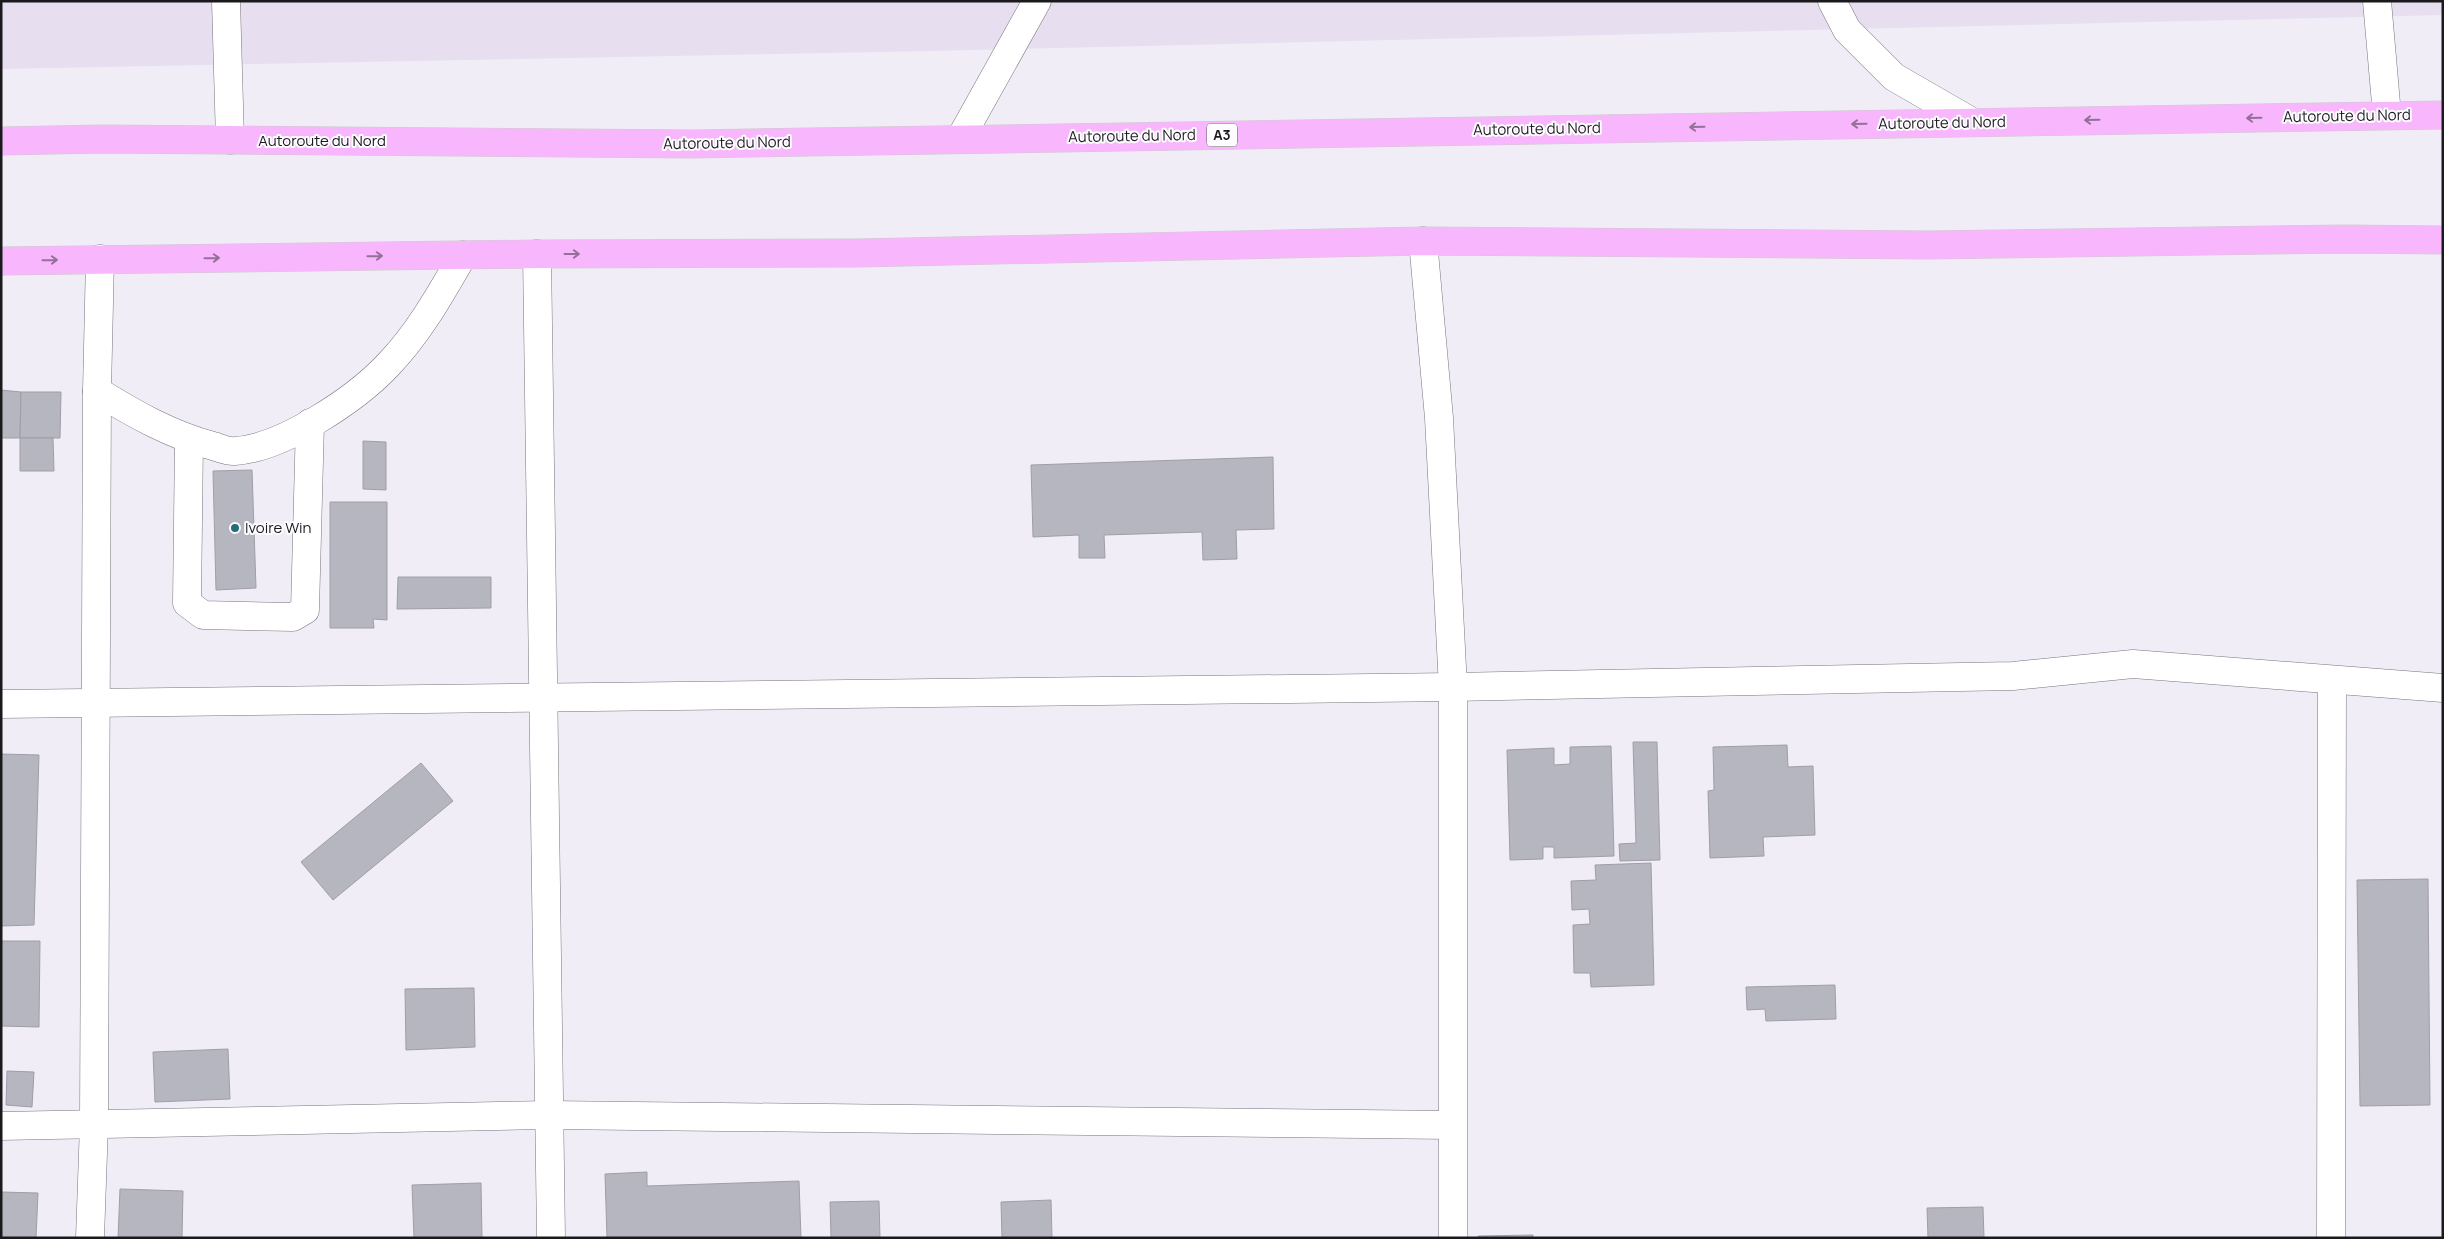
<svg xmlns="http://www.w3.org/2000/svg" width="2444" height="1239" viewBox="0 0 2444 1239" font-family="Manrope,sans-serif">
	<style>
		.built { fill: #e7dff0 }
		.building { fill: #b6b6c0; stroke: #9f9ea8 }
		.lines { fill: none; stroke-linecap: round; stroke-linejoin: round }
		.minor-casing { stroke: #78747d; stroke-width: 29 }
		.highway-casing { stroke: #cdcccd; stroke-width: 29 }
		.minor { stroke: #fff; stroke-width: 28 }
		.highway { stroke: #f8b7fd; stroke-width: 28 }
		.oneway { stroke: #947098 }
		.poi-dot { fill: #256c79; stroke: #fdfcfe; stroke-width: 2 }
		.labels { text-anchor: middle; stroke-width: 4; stroke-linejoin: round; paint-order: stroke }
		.shield { fill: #fdfcfe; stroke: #5e5d60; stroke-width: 1 }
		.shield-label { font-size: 14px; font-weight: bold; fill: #1a191c }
		.street-label { font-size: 15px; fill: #1a191c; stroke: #fdfcfe }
		.poi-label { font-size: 15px; fill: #1a191c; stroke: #fdfcfe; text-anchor: start }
	</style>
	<rect width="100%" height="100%" fill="#f1edf7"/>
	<!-- built -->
	<polygon class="built" points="1,1 2443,1 2443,15 933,51 1,69"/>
	<!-- building -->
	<g class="building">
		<polygon points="1,390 21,392 20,438 1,438"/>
		<polygon points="21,392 61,392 60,438 20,438"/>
		<polygon points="20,438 53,438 54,471 20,471"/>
		<polygon points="363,441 386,442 386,490 363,489"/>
		<polygon points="1273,457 1274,529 1236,530 1237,559 1203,560 1202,532 1104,535 1105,558 1079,558 1079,535 1033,537 1031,465"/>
		<polygon points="252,470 256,588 216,590 213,471"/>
		<polygon points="330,502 387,502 387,620 373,619 374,628 330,628"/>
		<polygon points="398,577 491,577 491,608 397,609"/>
		<polygon points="1633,742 1657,742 1660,860 1620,861 1619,844 1636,843"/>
		<polygon points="1787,745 1788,767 1813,766 1815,835 1763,837 1764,856 1710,858 1708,791 1714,790 1713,747"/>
		<polygon points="1611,746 1614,856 1554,858 1554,847 1543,847 1543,859 1510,860 1507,750 1554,748 1554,765 1570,764 1570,747"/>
		<polygon points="1,754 39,755 34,925 1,926"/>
		<polygon points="421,763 453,801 333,900 301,862"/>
		<polygon points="1651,863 1654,985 1591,987 1590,973 1574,973 1573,925 1590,924 1589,909 1572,910 1571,881 1596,880 1595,865"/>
		<polygon points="2428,879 2430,1105 2360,1106 2357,880"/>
		<polygon points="1,941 40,941 39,1027 1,1026"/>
		<polygon points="1835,985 1836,1019 1766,1021 1765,1009 1747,1010 1746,987"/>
		<polygon points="474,988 475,1047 406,1050 405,989"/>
		<polygon points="228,1049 230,1099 155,1102 153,1052"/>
		<polygon points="7,1071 34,1072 32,1107 6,1105"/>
		<polygon points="647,1172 647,1186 799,1181 801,1238 607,1238 605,1174"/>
		<polygon points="481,1183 482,1238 414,1238 412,1185"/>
		<polygon points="120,1189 183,1191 182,1238 118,1238"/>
		<polygon points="1,1192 38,1193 36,1238 1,1238"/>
		<polygon points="1051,1200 1052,1238 1002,1238 1001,1202"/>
		<polygon points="879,1201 880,1238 831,1238 830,1202"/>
		<polygon points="1983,1207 1984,1238 1928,1238 1927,1208"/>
		<polygon points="1533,1235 1533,1238 1478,1238 1478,1236"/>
	</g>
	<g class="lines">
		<defs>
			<g id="minor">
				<polyline points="226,1 230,140"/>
				<polyline points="1832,1 1847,30 1894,77 1972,122"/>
				<polyline points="2377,1 2387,115"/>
				<polyline points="960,139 1037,1"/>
				<polyline points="1423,241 1439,418 1453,687 1453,1238"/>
				<polyline points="537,254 551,1238"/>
				<path d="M 97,391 C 134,414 171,435 213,446 C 220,448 228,452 235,451 C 283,448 356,399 388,365 C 419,333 441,293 463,255"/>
				<polyline points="189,440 187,603 203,615 293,617 305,610 310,423"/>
				<polyline points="1,704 1453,687 2013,676 2133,664 2443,688"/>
				<polyline points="1,1126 549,1115 1451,1125"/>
				<polyline points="90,1238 94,1124 97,391 100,259"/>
				<polyline points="2331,1238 2332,680"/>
			</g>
			<g id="highway">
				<polyline points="1,141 102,139 694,144 2443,115"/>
				<polyline points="1,261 537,254 859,253 1423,241 1928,245 2345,239 2443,240"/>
			</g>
		</defs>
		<!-- minor casing -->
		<use href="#minor" class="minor-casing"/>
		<!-- highway casing -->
		<use href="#highway" class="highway-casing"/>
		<!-- minor -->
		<use href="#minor" class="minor"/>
		<!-- highway -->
		<use href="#highway" class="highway"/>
	</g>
	<!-- one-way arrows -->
	<defs><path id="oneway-shaft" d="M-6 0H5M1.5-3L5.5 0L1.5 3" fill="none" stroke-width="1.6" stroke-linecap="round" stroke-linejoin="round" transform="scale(1.25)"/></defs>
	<g class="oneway">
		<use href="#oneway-shaft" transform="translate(2254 118) rotate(179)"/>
		<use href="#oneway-shaft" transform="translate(2092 120) rotate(179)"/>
		<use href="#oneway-shaft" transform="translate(1859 124) rotate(179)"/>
		<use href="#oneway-shaft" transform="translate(1697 127) rotate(179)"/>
		<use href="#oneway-shaft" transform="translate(572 254)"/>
		<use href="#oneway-shaft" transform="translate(375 256) rotate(-1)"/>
		<use href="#oneway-shaft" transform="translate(212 258) rotate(-1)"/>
		<use href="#oneway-shaft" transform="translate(50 260) rotate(-1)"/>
	</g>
	<!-- markers -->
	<circle class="poi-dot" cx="235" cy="528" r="5"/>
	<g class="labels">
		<!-- shield labels -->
		<rect class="shield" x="1207" y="123.5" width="30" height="23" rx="4"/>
		<g class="shield-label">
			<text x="1222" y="140">A3</text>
		</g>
		<!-- street labels -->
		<g class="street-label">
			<text transform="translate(2347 116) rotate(-1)" y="5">Autoroute du Nord</text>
			<text transform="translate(1942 123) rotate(-1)" y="5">Autoroute du Nord</text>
			<text transform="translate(1537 129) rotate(-1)" y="5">Autoroute du Nord</text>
			<text transform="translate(1132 136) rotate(-1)" y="5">Autoroute du Nord</text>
			<text x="322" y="146">Autoroute du Nord</text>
			<text transform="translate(727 143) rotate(-1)" y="5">Autoroute du Nord</text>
		</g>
		<!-- poi labels -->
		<g class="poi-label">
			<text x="245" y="533">Ivoire Win</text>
		</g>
	</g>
	<!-- border -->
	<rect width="2444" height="1239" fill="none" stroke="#1a191c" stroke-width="5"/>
</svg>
